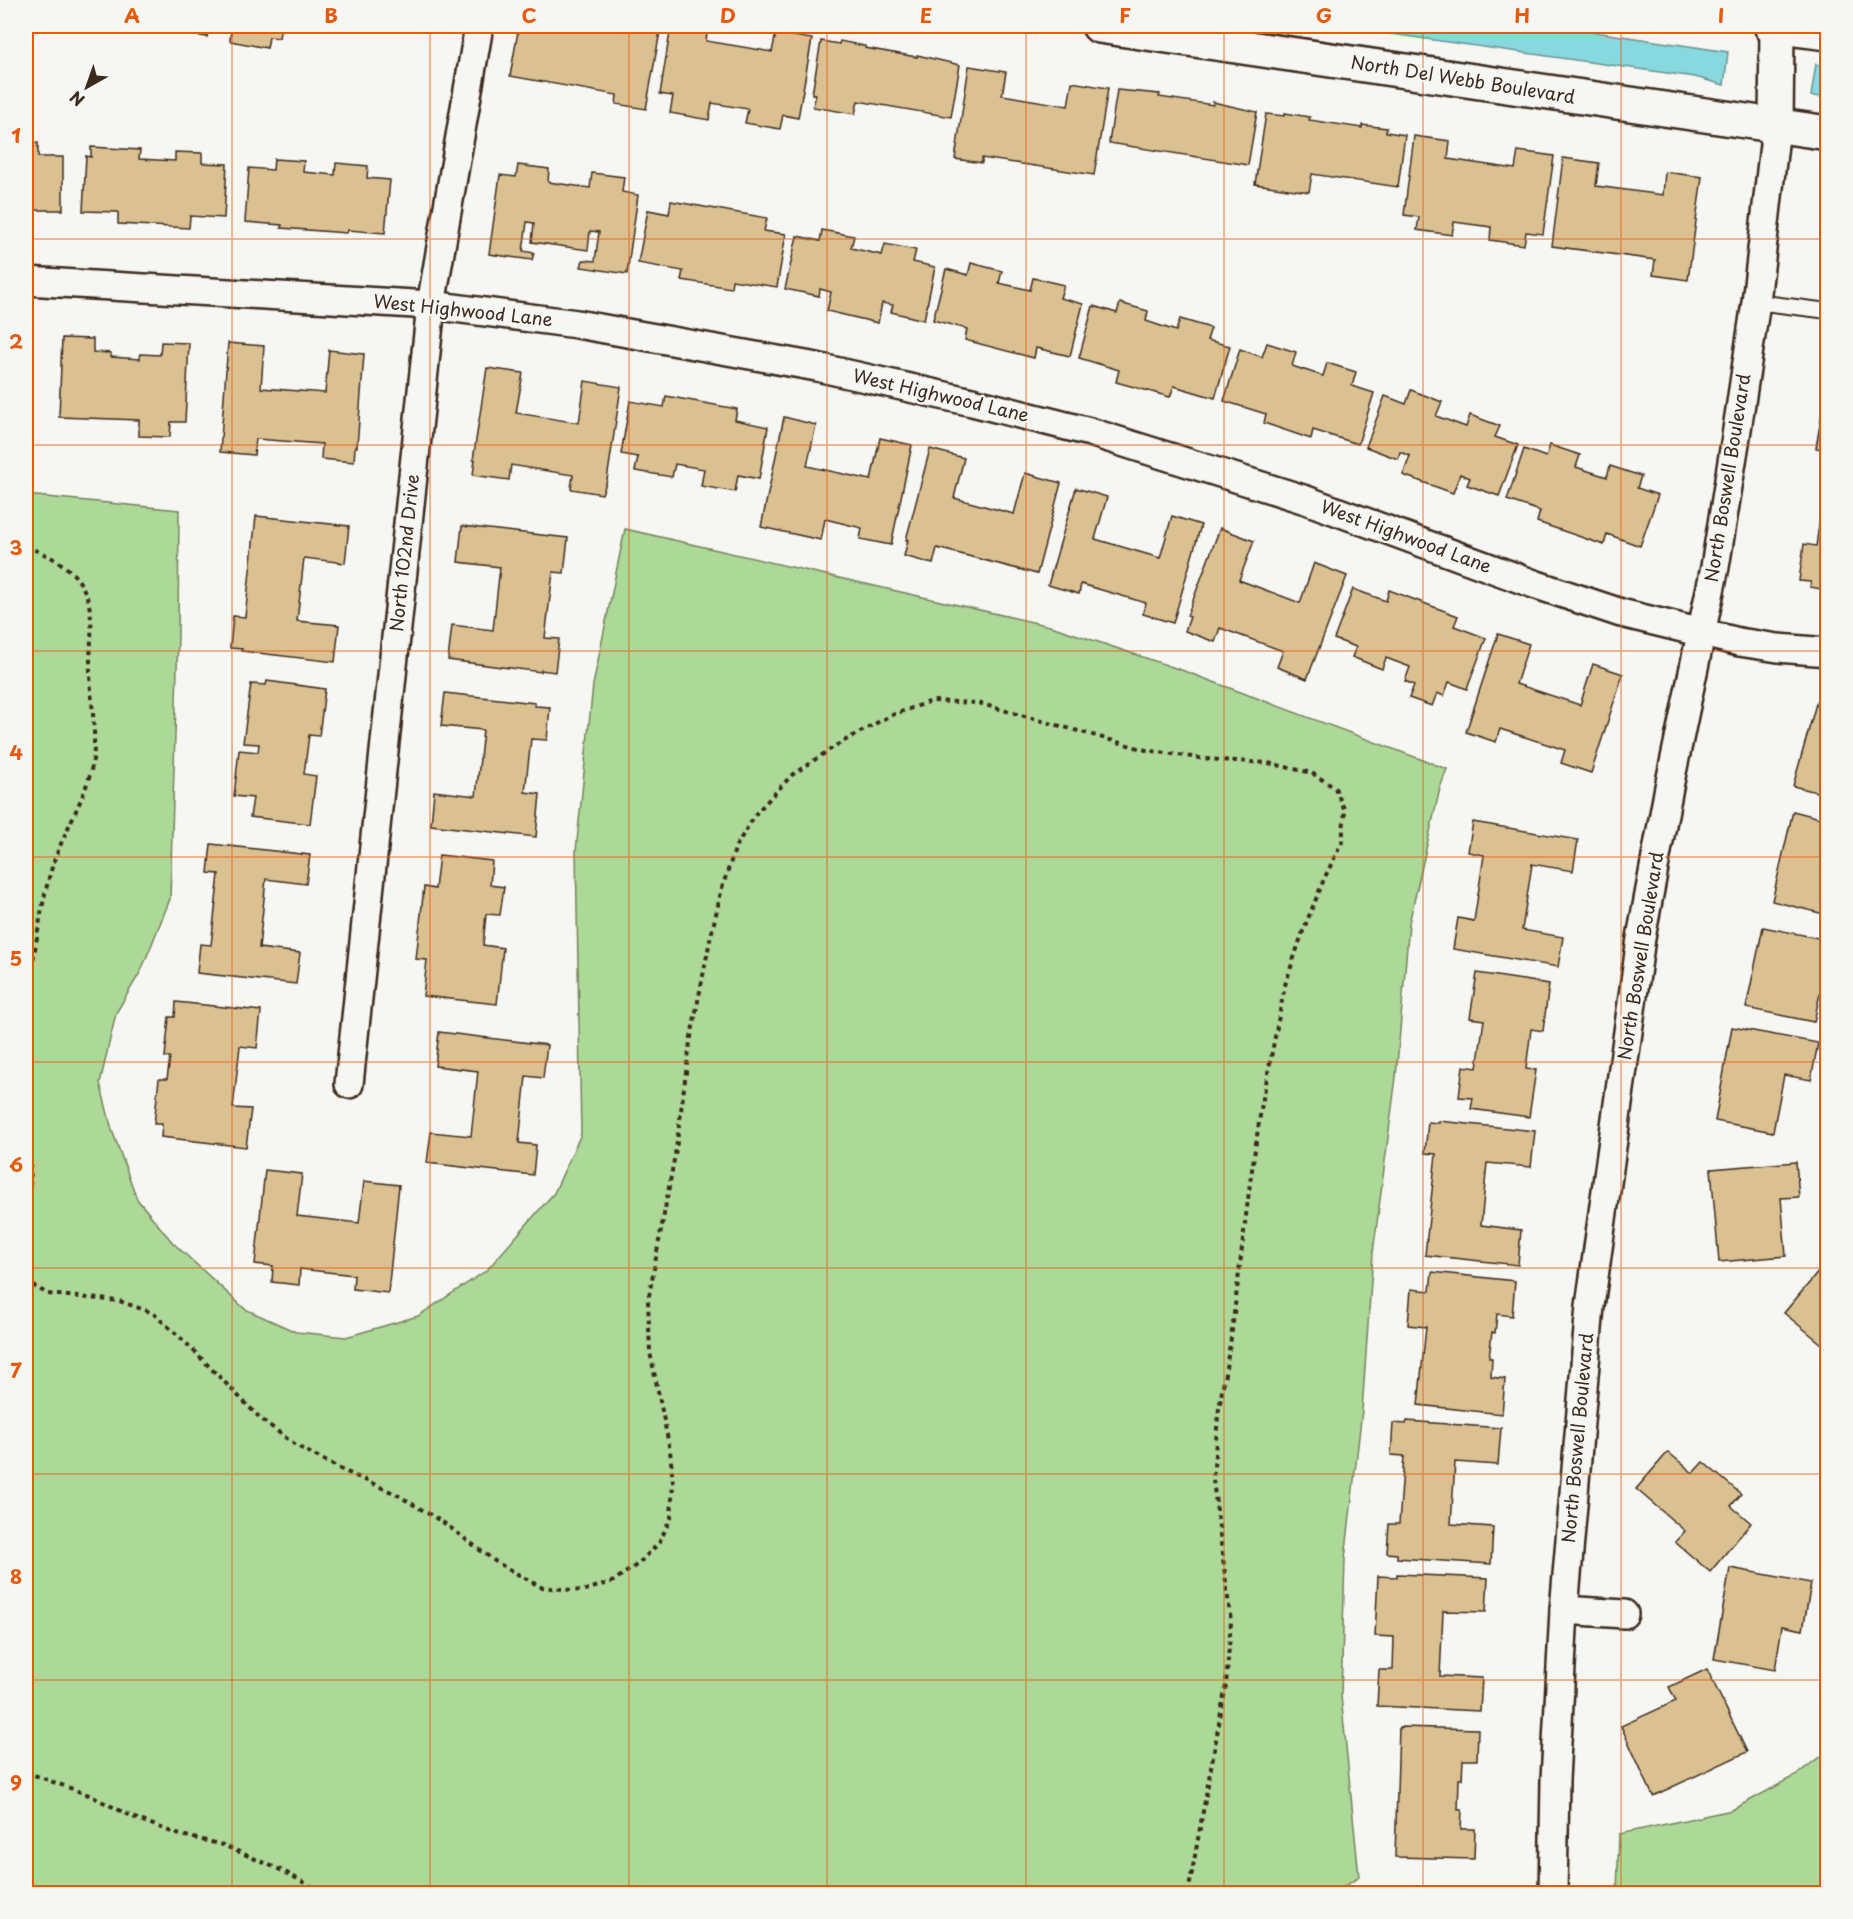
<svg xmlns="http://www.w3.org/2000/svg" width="1853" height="1919" viewBox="0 0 1853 1919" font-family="'Playpen Sans',sans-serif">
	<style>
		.green { fill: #acd998; stroke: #74825b; stroke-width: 1.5 }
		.water { fill: #88d9df; stroke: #699392; stroke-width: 1.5 }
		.building { fill: #dbc091; stroke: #3b2a1e; stroke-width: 1.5 }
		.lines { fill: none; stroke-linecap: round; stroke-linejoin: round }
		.lane-casing { stroke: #3b2a1e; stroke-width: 18 }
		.street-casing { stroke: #3b2a1e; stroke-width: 32 }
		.secondary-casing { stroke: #3b2a1e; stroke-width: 38 }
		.path { stroke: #3b2a1e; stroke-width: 4; stroke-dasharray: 4.5 4.5; stroke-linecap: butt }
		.lane { stroke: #f6f6f2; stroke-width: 14 }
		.street { stroke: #f6f6f2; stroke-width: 27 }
		.secondary { stroke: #f6f6f2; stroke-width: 33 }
		.grid { fill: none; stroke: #e8590c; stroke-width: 1.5; stroke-opacity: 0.55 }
		.labels { text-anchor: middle; stroke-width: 4.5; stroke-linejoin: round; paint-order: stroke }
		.street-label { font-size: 18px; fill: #3b2a1e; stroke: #f6f6f2 }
		.neatline { fill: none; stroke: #e8590c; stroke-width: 2 }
		.grid-label { font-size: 20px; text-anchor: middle; font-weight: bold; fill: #e8590c }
	</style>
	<rect width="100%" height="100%" fill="#f6f6f2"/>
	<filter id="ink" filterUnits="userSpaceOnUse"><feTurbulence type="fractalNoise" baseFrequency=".0167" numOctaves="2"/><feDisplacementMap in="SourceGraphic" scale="12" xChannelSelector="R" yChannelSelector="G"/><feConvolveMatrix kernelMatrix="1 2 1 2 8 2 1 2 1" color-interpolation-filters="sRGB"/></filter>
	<g filter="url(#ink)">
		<!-- green -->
		<g class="green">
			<polygon points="26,495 179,510 178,636 170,899 141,971 116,1013 100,1083 112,1130 137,1199 173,1243 245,1309 296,1332 346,1337 418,1316 487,1270 554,1193 581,1134 576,851 593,685 625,529 1054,627 1184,671 1447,769 1440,788 1409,923 1396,1077 1373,1253 1362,1410 1345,1559 1341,1696 1359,1877 1332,1894 26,1893"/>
			<polygon points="1827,1752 1827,1893 1617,1893 1619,1834 1732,1810 1797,1775"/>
		</g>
		<!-- water -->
		<g class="water">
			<polygon points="1334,26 1555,26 1728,52 1724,85 1695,77"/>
			<polygon points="1816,64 1827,67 1827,97 1811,96"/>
		</g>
		<!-- building -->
		<g class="building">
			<polygon points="149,26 209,26 207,37"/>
			<polygon points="211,26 281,26 279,38 269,37 267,48 230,41 231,30"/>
			<polygon points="519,26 596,26 623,30 624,26 661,26 646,109 616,104 617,95 510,76"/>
			<polygon points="671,26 708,26 706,41 772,52 776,33 812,39 798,118 783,115 780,129 745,123 748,109 712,103 709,120 670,113 673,96 660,94"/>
			<polygon points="821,41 839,44 840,41 865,46 865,48 917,57 917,55 960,65 951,117 858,101 855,114 813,107 816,94 812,94"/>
			<polygon points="969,66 1006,72 1002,95 1068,106 1072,82 1108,88 1094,175 982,158 982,163 955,159"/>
			<polygon points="1117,90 1160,94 1159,97 1213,105 1213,102 1257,112 1248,165 1109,143"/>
			<polygon points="1285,113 1310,117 1309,120 1362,128 1362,125 1387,128 1386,132 1405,135 1398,187 1312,174 1309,192 1255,184 1266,114 1285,116"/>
			<polygon points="1414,136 1450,141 1448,159 1515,169 1518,151 1554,156 1543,234 1526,232 1524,245 1490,240 1491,227 1454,222 1452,235 1417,230 1419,217 1404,215"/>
			<polygon points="26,143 38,143 38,157 63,157 63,210 26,210"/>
			<polygon points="91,147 140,150 139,159 175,161 175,152 202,153 202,163 227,164 224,218 190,216 189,228 118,224 118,212 83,211 86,156 91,157"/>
			<polygon points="1563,158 1599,163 1596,186 1663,195 1665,172 1702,177 1688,280 1653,275 1655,260 1552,246"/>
			<polygon points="274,159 304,161 303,172 335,175 336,163 368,166 367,178 390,180 385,233 348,230 347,233 281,228 282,225 245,222 249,168 273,170"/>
			<polygon points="518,165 549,169 548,182 590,188 592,173 624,177 622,192 638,195 627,274 581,267 583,260 595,261 599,232 590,231 588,250 532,242 534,223 527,222 523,251 534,253 532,260 489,254 500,175 516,177"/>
			<polygon points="671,201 767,218 764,231 786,234 777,287 732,280 731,288 681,280 683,271 638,263 648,210 669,214"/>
			<polygon points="822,230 854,236 851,248 882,255 885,244 916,250 913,262 935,267 924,320 891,312 893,305 882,303 878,323 827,311 831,292 820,289 819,296 785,289 797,236 820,241"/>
			<polygon points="971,263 1002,271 999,283 1030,290 1033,278 1064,285 1060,298 1083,304 1070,356 1036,348 1034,358 965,340 967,329 933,320 946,269 968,275"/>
			<polygon points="1120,303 1148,311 1146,321 1176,331 1180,319 1211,328 1207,340 1230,346 1215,398 1174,386 1170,397 1116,382 1119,370 1079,358 1093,306 1117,313"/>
			<polygon points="62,338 93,339 93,352 111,353 111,357 140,359 140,354 160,355 161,342 189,343 185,422 171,422 170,437 139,436 139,420 59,417"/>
			<polygon points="228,343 264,346 261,388 325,393 329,350 364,354 357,447 355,447 354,462 321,459 322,444 256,439 254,455 220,452"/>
			<polygon points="1267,343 1296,352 1292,366 1323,376 1327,363 1356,372 1352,386 1374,393 1358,444 1313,430 1311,439 1264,423 1266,414 1224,401 1240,349 1262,357"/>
			<polygon points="1828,365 1828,402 1823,401"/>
			<polygon points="487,368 523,373 516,413 579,423 585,381 621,387 607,480 602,494 571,489 573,475 511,465 509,480 473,475 475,460 473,460"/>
			<polygon points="1411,390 1442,402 1436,416 1466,427 1470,415 1500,426 1495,437 1518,445 1499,496 1467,485 1470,478 1460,474 1453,493 1403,475 1410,456 1400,452 1398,459 1366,447 1385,396 1406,404"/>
			<polygon points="666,396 737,409 735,420 768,427 759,479 738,475 735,492 701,486 704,469 675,464 672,477 635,471 638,457 621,454 630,401 664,407"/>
			<polygon points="1822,412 1828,412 1828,450 1816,448"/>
			<polygon points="784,417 816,425 807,466 871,480 880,438 912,445 891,545 860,539 862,528 825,519 821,540 761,527"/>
			<polygon points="1550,445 1580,455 1576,467 1607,477 1610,466 1641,476 1637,488 1658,495 1640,546 1607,534 1604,545 1537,522 1540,511 1507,500 1524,449 1546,457"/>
			<polygon points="930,449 964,458 954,498 1014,514 1025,473 1061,483 1037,574 937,548 933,564 904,556 908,540 906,540"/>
			<polygon points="1828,461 1828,590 1810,587 1811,582 1799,581 1804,544 1816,546"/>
			<polygon points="1076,488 1107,497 1095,539 1160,558 1172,516 1201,525 1173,623 1143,614 1146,603 1081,584 1079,594 1048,585"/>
			<polygon points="256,516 349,526 345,563 304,558 297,621 339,625 335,662 241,651 242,649 230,648 233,616 245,617"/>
			<polygon points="462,526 568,538 564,573 553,572 545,638 559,639 555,672 541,670 541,672 448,660 452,625 493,630 500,567 458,562"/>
			<polygon points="1220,528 1254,541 1239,580 1300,603 1314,563 1347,576 1307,679 1277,667 1283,651 1220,628 1215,642 1185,631 1190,617 1187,616"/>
			<polygon points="1353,589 1386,601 1389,590 1458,616 1454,626 1486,638 1467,689 1449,682 1444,696 1437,693 1432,706 1409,698 1414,685 1405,681 1410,667 1386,658 1382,669 1352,657 1356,647 1334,639"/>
			<polygon points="1498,634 1529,644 1516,684 1580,705 1593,664 1623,674 1591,773 1561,763 1565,750 1500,729 1496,742 1466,732"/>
			<polygon points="267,681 325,689 319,736 309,735 304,774 316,776 310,824 250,817 253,798 234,796 239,750 258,752 259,744 243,743 251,684 266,685"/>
			<polygon points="445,693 535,703 535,706 550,707 547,740 531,739 525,792 540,794 536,837 431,825 434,791 476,796 483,730 441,726"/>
			<polygon points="1817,700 1828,703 1828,795 1793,786"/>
			<polygon points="1793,811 1828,820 1828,915 1772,901"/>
			<polygon points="1473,822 1578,840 1573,871 1532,864 1522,930 1563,937 1558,967 1453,949 1458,918 1474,921 1484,855 1468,852"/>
			<polygon points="211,844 310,855 306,884 266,879 259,948 300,953 296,984 197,973 200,944 211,945 219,874 208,873"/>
			<polygon points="439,855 492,861 490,885 504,887 500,915 486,914 483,945 503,948 497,1004 423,996 427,960 416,959 424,887 435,889"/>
			<polygon points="1763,927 1828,940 1828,955 1814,1022 1746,1008"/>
			<polygon points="1477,973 1549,984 1543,1031 1531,1029 1526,1069 1536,1070 1529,1117 1471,1109 1473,1098 1459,1097 1463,1066 1477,1068 1484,1020 1470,1018"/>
			<polygon points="176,1002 261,1011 257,1048 240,1046 233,1108 251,1109 246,1147 161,1137 162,1124 154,1124 159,1079 167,1079 170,1057 165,1057 169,1017 175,1017"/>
			<polygon points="1732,1027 1818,1043 1811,1080 1784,1075 1773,1132 1715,1121"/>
			<polygon points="439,1032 547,1045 543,1078 526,1076 519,1143 536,1145 533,1175 427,1163 431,1132 471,1136 478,1071 435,1066"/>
			<polygon points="1439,1121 1535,1131 1531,1167 1487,1163 1481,1225 1521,1230 1518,1265 1425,1255 1436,1154 1425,1153 1428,1122 1439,1123"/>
			<polygon points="1796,1162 1799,1197 1781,1198 1786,1256 1719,1262 1711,1169"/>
			<polygon points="265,1170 302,1174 297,1216 359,1223 364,1181 399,1185 388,1293 353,1289 354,1275 300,1269 299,1285 272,1282 273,1266 255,1264"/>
			<polygon points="1825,1264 1828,1266 1828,1349 1784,1313"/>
			<polygon points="1432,1272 1515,1281 1512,1316 1497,1314 1495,1333 1492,1332 1489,1358 1492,1358 1491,1377 1505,1379 1502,1414 1418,1405 1426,1327 1408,1325 1411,1289 1430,1291"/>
			<polygon points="1407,1421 1501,1428 1498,1465 1455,1462 1451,1524 1493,1527 1491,1564 1397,1558 1397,1554 1387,1553 1389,1524 1399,1524 1404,1456 1391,1455 1393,1423 1406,1424"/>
			<polygon points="1668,1452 1693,1473 1703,1462 1741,1494 1731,1506 1751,1523 1710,1572 1675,1542 1685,1531 1636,1489"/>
			<polygon points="1730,1568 1811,1583 1803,1630 1782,1626 1775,1670 1714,1659"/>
			<polygon points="1397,1574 1488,1578 1486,1612 1443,1611 1440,1676 1482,1678 1480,1711 1377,1706 1379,1670 1393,1670 1394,1637 1375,1636 1378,1576 1397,1577"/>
			<polygon points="1707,1669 1747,1752 1653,1796 1621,1726 1676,1701 1669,1687"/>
			<polygon points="1399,1727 1478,1729 1477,1760 1463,1760 1462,1779 1459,1779 1458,1810 1462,1810 1461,1829 1475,1829 1474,1859 1395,1857"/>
		</g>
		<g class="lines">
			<defs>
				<polyline id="lane" points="1756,302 1828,311"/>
				<g id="street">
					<polyline points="26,281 431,305 577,324 817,367 972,402 1090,432 1306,500 1534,584 1621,613 1739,642 1778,648 1828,652"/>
					<polyline points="349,1084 431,305 479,26"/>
					<polyline points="1564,1610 1624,1614"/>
					<polyline points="1553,1894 1555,1780 1564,1610 1590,1306 1641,938 1669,787 1715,567 1735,443 1756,302 1776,127"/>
				</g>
				<g id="secondary">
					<polyline points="1099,26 1828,133"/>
					<polyline points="1771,26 1828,33"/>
					<polyline points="1776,127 1777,26"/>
				</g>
			</defs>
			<!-- lane casing -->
			<use href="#lane" class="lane-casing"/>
			<!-- street casing -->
			<use href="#street" class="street-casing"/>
			<!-- secondary casing -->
			<use href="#secondary" class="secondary-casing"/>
			<!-- path -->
			<g class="path">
				<path d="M 26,547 C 49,554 75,568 85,592 C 96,618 89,646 90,673 C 91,709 100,746 88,781 C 77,813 59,842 50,874 C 39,913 36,954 26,994"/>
				<path d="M 26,1137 C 31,1159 33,1183 26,1204"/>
				<polyline points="26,1279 30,1284 48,1294 119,1301 153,1313 184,1341 261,1419 297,1446 342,1470 396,1494 444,1523 496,1562 541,1587 582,1591 612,1582 638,1564 659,1543 671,1518 673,1483 670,1450 650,1352 648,1301 676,1149 690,1042 710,940 722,888 736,846 757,812 792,775 837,745 889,716 932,701 978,703 1146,750 1205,759 1268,763 1312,773 1335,788 1345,811 1342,842 1324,879 1303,931 1285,985 1261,1109 1250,1183 1231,1338 1218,1415 1213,1480 1231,1622 1226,1685 1188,1894"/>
				<polyline points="26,1772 89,1795 135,1818 177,1834 223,1845 283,1871 325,1894"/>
				<polyline points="1826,1894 1828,1892"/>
			</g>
			<!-- lane -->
			<use href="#lane" class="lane"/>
			<!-- street -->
			<use href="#street" class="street"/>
			<!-- secondary -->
			<use href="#secondary" class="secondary"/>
		</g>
	</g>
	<!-- grid -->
	<path class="grid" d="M 232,26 L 232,1894M 430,26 L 430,1894M 629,26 L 629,1894M 827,26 L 827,1894M 1026,26 L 1026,1894M 1224,26 L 1224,1894M 1423,26 L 1423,1894M 1621,26 L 1621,1894M 26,239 L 1828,239M 26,445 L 1828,445M 26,651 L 1828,651M 26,857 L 1828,857M 26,1062 L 1828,1062M 26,1268 L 1828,1268M 26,1474 L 1828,1474M 26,1680 L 1828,1680"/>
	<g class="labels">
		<!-- street labels -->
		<g class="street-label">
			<text transform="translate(1463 80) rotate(9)" y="6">North Del Webb Boulevard</text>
			<text transform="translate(463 311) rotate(6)" y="6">West Highwood Lane</text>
			<text transform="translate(941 396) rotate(13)" y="6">West Highwood Lane</text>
			<text transform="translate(1728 478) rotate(-81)" y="6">North Boswell Boulevard</text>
			<text transform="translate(1406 537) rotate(20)" y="6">West Highwood Lane</text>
			<text transform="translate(405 553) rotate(-84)" y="6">North 102nd Drive</text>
			<text transform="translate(1641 956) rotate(-81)" y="6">North Boswell Boulevard</text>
			<text transform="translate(1578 1438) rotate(-85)" y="6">North Boswell Boulevard</text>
		</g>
	</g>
	<!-- margin -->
	<rect width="1853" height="1919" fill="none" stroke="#f6f6f2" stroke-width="66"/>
	<!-- north arrow -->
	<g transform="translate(87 87) rotate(220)" stroke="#f6f6f2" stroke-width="4.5" paint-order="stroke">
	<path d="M0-4.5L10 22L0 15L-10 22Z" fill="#3b2a1e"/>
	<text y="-9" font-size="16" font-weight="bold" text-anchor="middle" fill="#3b2a1e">N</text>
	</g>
	<rect x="33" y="33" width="1787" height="1853" class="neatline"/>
	<g class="grid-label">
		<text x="132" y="23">A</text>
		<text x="331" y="23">B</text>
		<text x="529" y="23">C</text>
		<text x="728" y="23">D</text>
		<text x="926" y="23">E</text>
		<text x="1125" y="23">F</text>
		<text x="1324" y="23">G</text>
		<text x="1522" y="23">H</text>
		<text x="1721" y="23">I</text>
		<text x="16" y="143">1</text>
		<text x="16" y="349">2</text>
		<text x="16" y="555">3</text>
		<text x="16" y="760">4</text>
		<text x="16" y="966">5</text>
		<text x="16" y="1172">6</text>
		<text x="16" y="1378">7</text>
		<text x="16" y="1584">8</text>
		<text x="16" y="1790">9</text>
	</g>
</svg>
